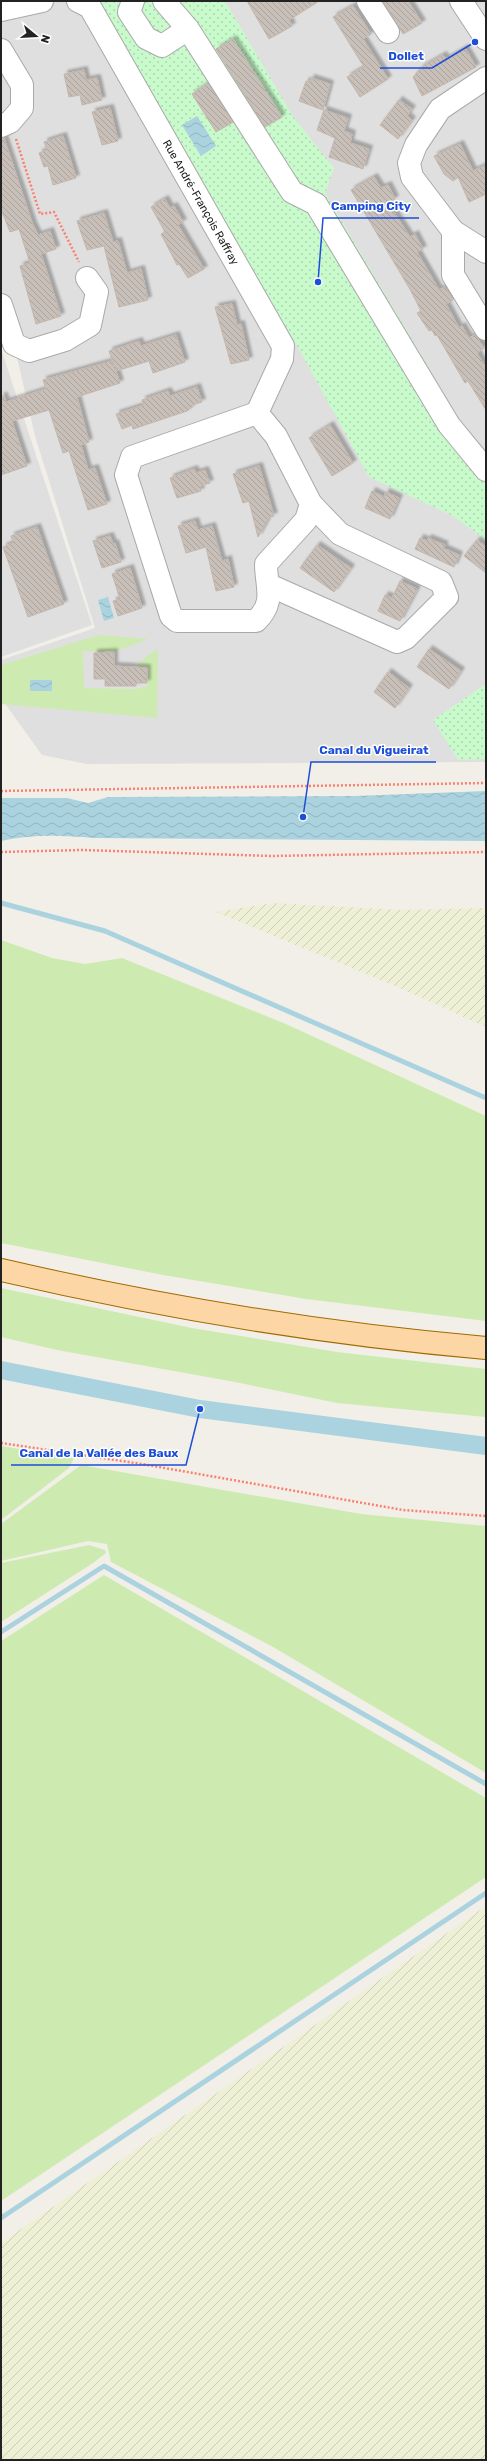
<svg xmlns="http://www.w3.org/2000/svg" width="487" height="2461" viewBox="0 0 487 2461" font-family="Rubik,sans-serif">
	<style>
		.residential { fill: #e0dfdf }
		.farmland { fill: url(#farmland-furrows) }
		.grass { fill: #cdebb0 }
		.park { fill: url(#park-dots) }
		.water { fill: url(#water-waves) }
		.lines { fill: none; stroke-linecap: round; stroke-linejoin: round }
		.stream { stroke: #aad3df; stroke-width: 5 }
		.canal { stroke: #aad3df; stroke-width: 18 }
		.building { fill: url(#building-back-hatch); stroke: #c4b6ab; filter: url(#shadow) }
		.minor-casing { stroke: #a9a9a9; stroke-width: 24 }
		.major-casing { stroke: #a06b00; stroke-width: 24 }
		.path { stroke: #fa8072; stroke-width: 2.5; stroke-dasharray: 2 2; stroke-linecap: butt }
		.minor { stroke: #fff; stroke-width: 22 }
		.major { stroke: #fcd6a4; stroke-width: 22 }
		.labels { text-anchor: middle; stroke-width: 3; stroke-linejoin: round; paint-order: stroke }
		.street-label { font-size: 11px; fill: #222; stroke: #fff }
		.leader { fill: none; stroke: #1d4ed8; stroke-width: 1.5 }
		.callout-dot { fill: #1d4ed8; stroke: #fff; stroke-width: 1.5 }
		.callout-label { font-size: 12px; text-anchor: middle; font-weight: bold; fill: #1d4ed8; stroke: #fff; stroke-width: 3; stroke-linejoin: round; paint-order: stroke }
	</style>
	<defs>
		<pattern id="farmland-furrows" width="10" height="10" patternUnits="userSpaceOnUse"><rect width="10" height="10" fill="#eef0d5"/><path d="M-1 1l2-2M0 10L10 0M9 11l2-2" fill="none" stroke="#ccceb7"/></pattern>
		<pattern id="park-dots" width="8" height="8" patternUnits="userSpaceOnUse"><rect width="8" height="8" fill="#c8facc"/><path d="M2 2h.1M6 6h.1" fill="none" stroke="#acd6af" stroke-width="1.8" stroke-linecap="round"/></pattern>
		<pattern id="water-waves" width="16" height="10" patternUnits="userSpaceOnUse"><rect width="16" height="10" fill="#aad3df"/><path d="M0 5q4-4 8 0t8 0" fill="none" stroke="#92b5bf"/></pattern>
		<pattern id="building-back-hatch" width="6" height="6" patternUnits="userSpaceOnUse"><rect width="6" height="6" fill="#c7bfb8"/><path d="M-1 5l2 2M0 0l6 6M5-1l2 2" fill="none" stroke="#aba49e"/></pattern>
		<filter id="shadow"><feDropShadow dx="3.5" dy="-3.5" stdDeviation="1" flood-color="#0004"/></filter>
	</defs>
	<rect width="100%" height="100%" fill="#f2efe9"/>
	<!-- residential -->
	<g class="residential">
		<polygon points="1,1 486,1 486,762 87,764 42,755 1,698 1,660 95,628 35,436 1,287"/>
		<polygon points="1,349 92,625 1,657"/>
	</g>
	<!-- farmland -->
	<g class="farmland">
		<polygon points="273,903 402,910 486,908 486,1027 395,986 216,912"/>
		<polygon points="486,1906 486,2460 1,2460 1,2243"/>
	</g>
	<!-- grass -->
	<g class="grass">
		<polygon points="99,635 148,639 114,652 83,651 84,688 137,689 148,686 148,667 136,666 151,653 158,650 157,718 1,704 1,665"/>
		<polygon points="1,940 52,958 85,964 122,958 286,1024 486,1116 486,1321 306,1299 163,1275 1,1243"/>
		<polygon points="1,1288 192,1328 337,1352 486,1369 486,1417 337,1403 235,1382 57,1350 1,1337"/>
		<polygon points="1,1446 74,1458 69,1468 1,1520"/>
		<polygon points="81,1465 361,1514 486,1526 486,1773 273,1647 111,1562 107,1544 88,1541 1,1561 1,1524"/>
		<polygon points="89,1545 105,1550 106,1553 93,1563 1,1622 1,1563"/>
		<polygon points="104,1575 486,1798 486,1877 1,2201 1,1641"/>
	</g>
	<!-- park -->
	<g class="park">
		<polygon points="90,1 225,1 294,118 334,168 325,193 466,430 486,453 486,540 453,516 369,477 294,340 223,225"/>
		<polygon points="486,684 486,759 458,760 433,720"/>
	</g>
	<!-- water -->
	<g class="water">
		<polygon points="197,116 216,146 201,156 182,125"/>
		<polygon points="108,597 114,618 104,621 98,600"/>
		<rect x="30" y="680" width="22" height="11"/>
		<path d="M 486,791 L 486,841 L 93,838 C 62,835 32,834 1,841 L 1,798 L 67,798 L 88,803 L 108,797 L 355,796 Z"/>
	</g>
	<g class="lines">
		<!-- stream -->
		<g class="stream">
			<polyline points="1,903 105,931 486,1098"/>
			<polyline points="1,1632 104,1566 486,1784"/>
			<polyline points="1,2218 486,1893"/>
		</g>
		<!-- canal -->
		<polyline class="canal" points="1,1370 200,1409 486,1446"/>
	</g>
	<!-- building -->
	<g class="building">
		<polygon points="247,1 319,1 289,20 292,26 269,39"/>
		<polygon points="383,1 408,1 422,23 403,34"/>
		<polygon points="353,6 371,34 363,39 388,79 360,97 347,77 364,67 333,17"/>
		<polygon points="233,39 282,117 265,127 216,49"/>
		<polygon points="465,48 476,67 422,96 413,77 422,67 443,55 446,59"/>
		<polygon points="84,70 86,80 97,78 102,100 82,105 80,95 69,97 64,74"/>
		<polygon points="311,78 330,84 323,110 299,101 306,81 310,82"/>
		<polygon points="208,83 233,122 216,132 192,94"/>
		<polygon points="399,100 412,109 407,116 412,120 398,139 380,125"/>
		<polygon points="110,108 118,141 102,145 92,112"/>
		<polygon points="324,110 348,118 344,131 352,134 350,143 369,149 363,169 329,157 335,138 317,130"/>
		<polygon points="63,136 76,178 53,185 48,166 44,167 39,153 47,150 44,142"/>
		<polygon points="1,138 4,138 33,225 38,235 50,231 56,249 41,254 61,316 36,324 20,266 30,263 19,229 10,232 1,209"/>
		<polygon points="460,144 473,171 486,165 486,194 469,202 458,177 453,181 444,174 434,156"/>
		<polygon points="374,177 381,188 388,185 395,199 388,203 410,237 415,234 423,249 417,252 439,290 445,287 453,300 446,304 459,328 462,326 469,338 475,335 484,348 477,353 486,368 486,410 468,381 465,383 437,335 435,336 432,330 429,331 417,313 421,311 411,291 351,190"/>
		<polygon points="165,199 170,208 174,206 183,222 178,225 204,269 188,278 179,264 177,265 161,234 165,232 151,207"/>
		<polygon points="104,213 113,242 118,241 127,273 141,269 148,300 119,307 104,246 87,250 77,221"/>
		<polygon points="232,304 237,325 241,324 249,360 231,364 215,307"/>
		<polygon points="176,335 185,362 153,373 149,361 116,371 120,383 77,397 89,442 81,445 88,470 95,468 107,504 88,510 69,451 63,453 49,410 12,421 27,466 1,475 1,396 4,396 6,402 46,389 43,380 112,361 115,370 109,351 139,341 141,346"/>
		<polygon points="197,387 202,402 192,405 192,407 187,411 133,429 132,425 122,429 116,414 144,405 142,400 168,391 170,396"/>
		<polygon points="330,425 353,463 332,476 309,438"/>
		<polygon points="259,466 274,516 269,517 258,537 249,501 243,503 233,474"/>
		<polygon points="194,469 196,473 205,470 210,483 200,486 201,491 177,498 170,478"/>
		<polygon points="372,491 384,497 386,492 399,498 390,519 365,508"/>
		<polygon points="195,521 198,530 212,526 222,561 228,559 234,587 216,591 206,547 186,553 178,526"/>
		<polygon points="37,527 64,604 28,617 3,547 13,543 11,536"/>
		<polygon points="110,536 113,544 115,543 121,562 102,568 93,541"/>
		<polygon points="420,538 427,541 428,538 445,545 443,548 459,555 454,567 415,549"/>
		<polygon points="477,540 486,547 486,573 464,556"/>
		<polygon points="317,545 351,568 334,592 300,568"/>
		<polygon points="130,568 142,608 118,616 113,601 120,599 112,574"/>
		<polygon points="400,581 417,589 400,621 378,611 385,595 392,598"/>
		<polygon points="429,649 461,671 449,689 417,667"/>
		<polygon points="114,652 114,666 147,668 147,683 136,683 136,686 105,686 105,679 94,679 94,653"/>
		<polygon points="388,672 409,688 395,708 374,692"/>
	</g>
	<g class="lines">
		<defs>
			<g id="minor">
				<path id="s1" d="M 78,1 L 90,7 L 283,346 L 282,359 L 257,413 L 132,457 L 126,475 L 171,616 L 177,621 L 256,621 C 276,602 266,587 266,564 L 306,520 L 311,504 L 276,436 L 257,413"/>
				<polyline points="133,1 129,12 146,38 162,46 188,29"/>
				<polyline points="164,1 188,29 292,192 316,204 449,425 486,470"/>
				<polyline points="368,1 388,32"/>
				<polyline points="461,1 486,39"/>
				<polyline points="1,10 42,1"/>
				<polyline points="1,50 22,85 22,108 10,122 1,126"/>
				<polyline points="486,78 440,109 416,145 409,163 412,177 453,231 486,252"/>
				<polyline points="453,231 453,275 486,329"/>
				<polyline points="1,305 14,344 29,351 65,340 90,325 97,292 87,278"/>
				<polyline points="269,585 397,642 406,638 447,597 441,582 340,534 311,504"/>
			</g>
			<path id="major" d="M 1,1270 C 161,1307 323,1334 486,1348"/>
		</defs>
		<!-- minor casing -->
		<use href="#minor" class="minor-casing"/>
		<!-- major casing -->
		<use href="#major" class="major-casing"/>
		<!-- path -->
		<g class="path">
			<polyline points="16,139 40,214 54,212 79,262"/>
			<polyline points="1,791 486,783"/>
			<polyline points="1,852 82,850 272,856 486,852"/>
			<polyline points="1,1443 142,1464 403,1510 486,1516"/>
		</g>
		<!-- minor -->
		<use href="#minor" class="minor"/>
		<!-- major -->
		<use href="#major" class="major"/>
	</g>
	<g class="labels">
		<!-- street labels -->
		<g class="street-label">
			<text dy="4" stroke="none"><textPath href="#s1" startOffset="238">Rue André-François Raffray</textPath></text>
		</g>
	</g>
	<!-- callouts -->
	<path class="leader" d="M475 42L432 68H380M318 282L323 218H419M303 817L311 762H436M200 1409L186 1465H11"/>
	<g class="callout-dot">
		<circle cx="475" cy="42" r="4"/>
		<circle cx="318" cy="282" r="4"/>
		<circle cx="303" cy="817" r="4"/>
		<circle cx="200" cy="1409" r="4"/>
	</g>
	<g class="callout-label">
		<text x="406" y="60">Dollet</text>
		<text x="371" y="210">Camping City</text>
		<text x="374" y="754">Canal du Vigueirat</text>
		<text x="99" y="1457">Canal de la Vallée des Baux</text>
	</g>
	<!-- border -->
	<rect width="487" height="2461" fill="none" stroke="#222222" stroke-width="4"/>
	<!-- north arrow -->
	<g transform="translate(36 36) rotate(108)" stroke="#ffffff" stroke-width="3" paint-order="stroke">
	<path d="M0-3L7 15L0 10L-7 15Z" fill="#222222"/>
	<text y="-6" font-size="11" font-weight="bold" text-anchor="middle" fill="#222222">N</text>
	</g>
</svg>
